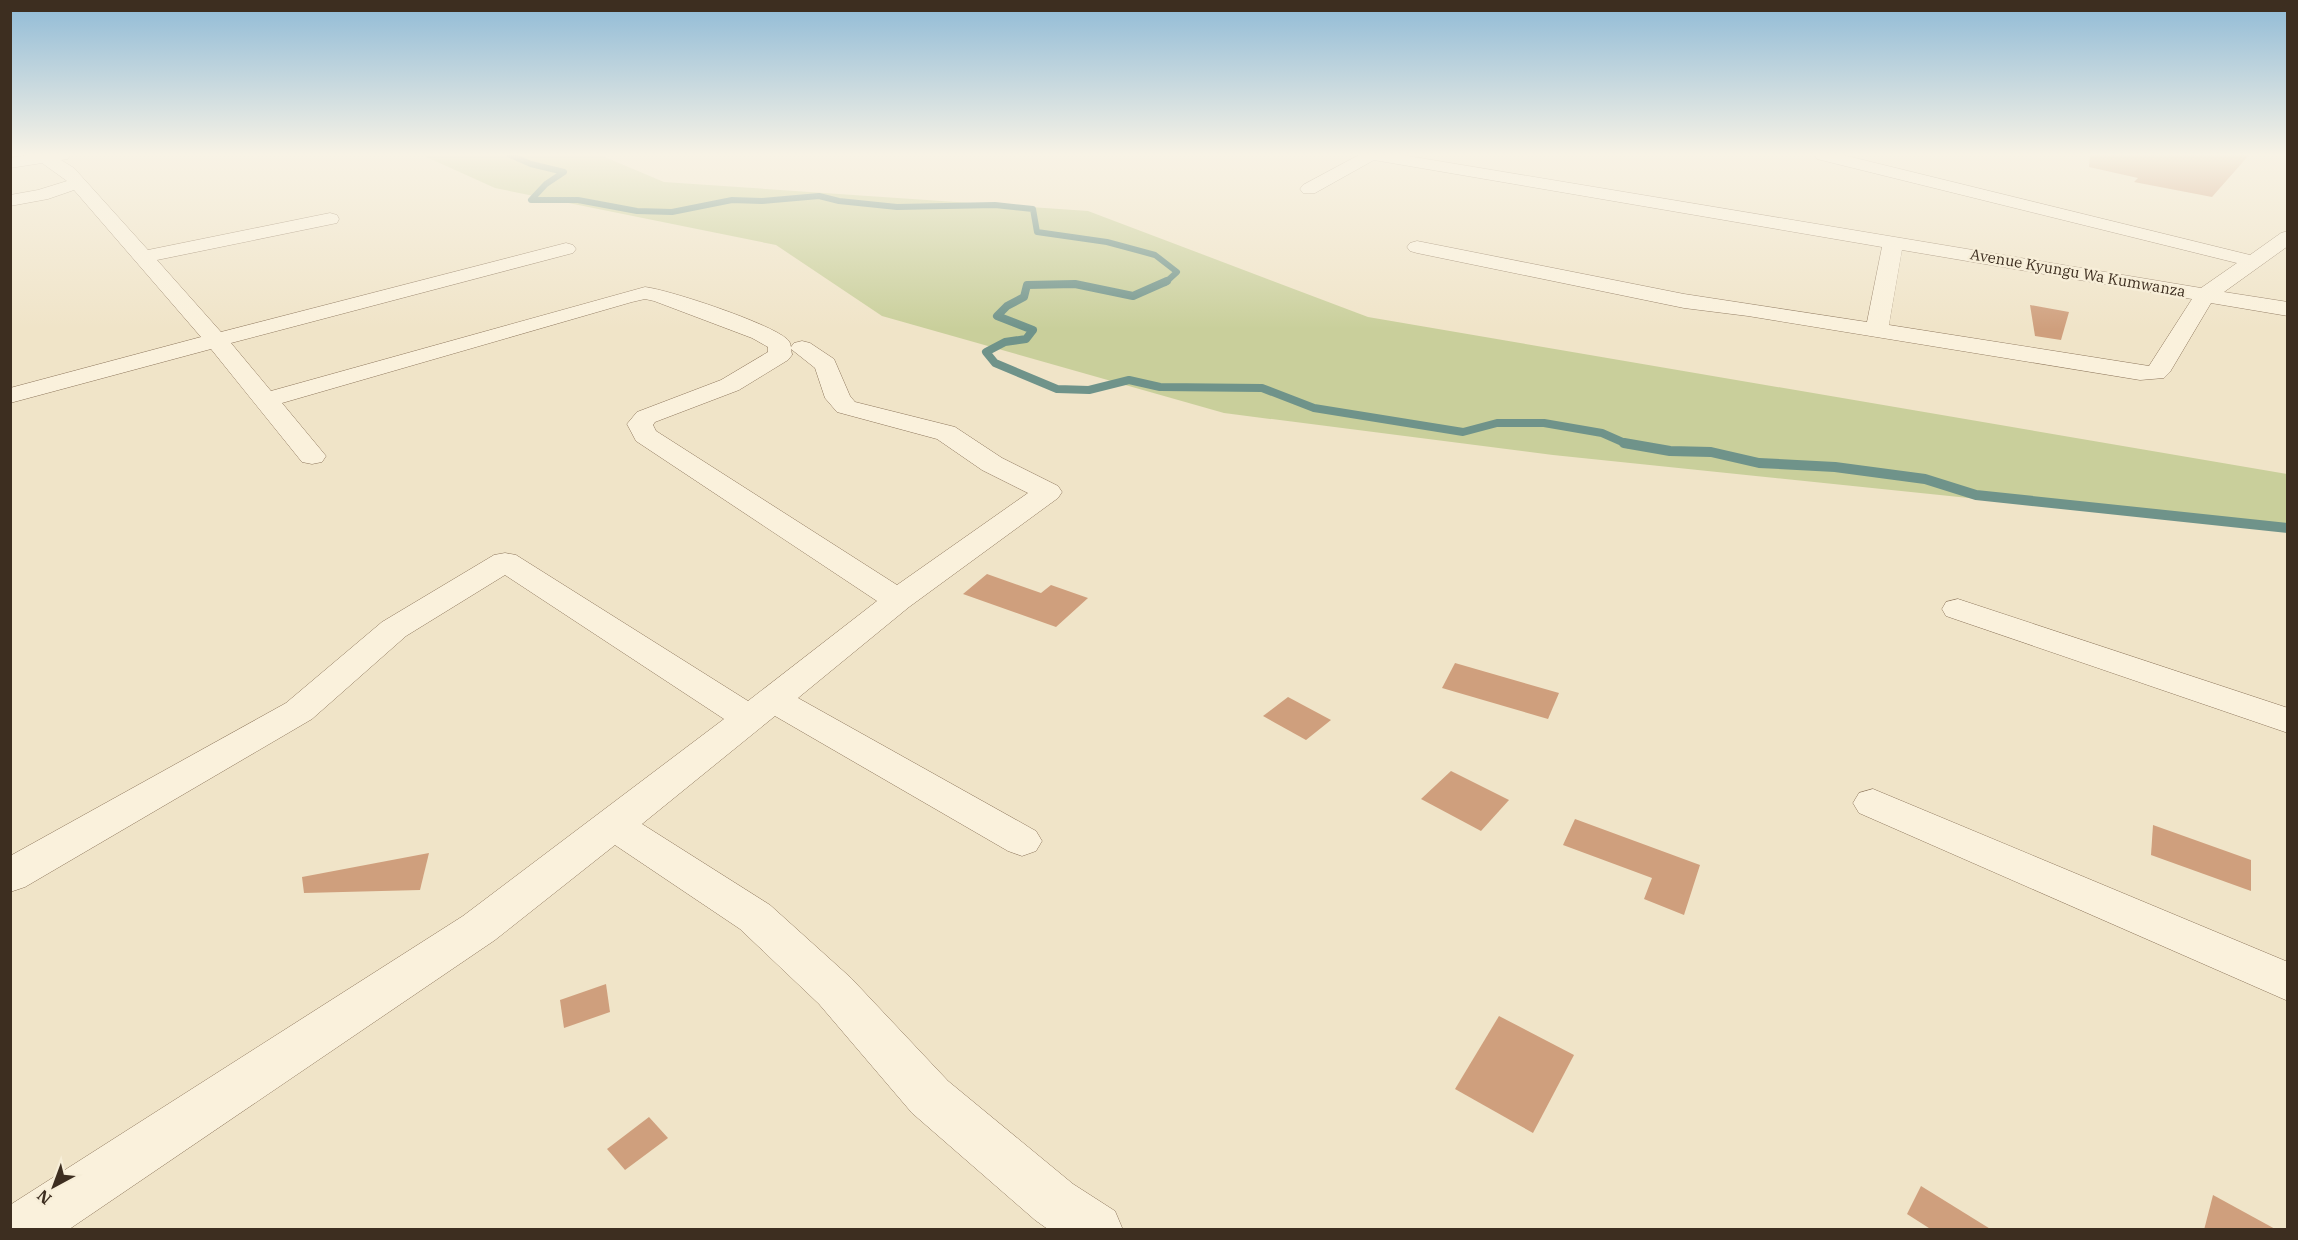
<svg xmlns="http://www.w3.org/2000/svg" width="2298" height="1240" viewBox="0 0 2298 1240" font-family="'IBM Plex Serif',serif">
	<style>
		.green { fill: #c9cf9b }
		.lines { fill: none; stroke-linecap: round; stroke-linejoin: round }
		.stream-far2 { stroke: #6f938a; stroke-width: 6 }
		.stream-far1 { stroke: #6f938a; stroke-width: 8 }
		.stream { stroke: #6f938a; stroke-width: 10 }
		.building { fill: #cf9f7d }
		.minor-casing { stroke: #8d765c; stroke-width: 1 }
		.minor { fill: #faf1dc; fill-rule: evenodd }
		.labels { text-anchor: middle; stroke-width: 5; stroke-linejoin: round; paint-order: stroke }
		.far-street-label { font-size: 15px; fill: #3d2e20; stroke: #f7eed8 }
	</style>
	<rect width="100%" height="100%" fill="#f0e4c8"/>
	<!-- green -->
	<polygon class="green" points="422,155 600,155 664,182 1088,211 1368,317 2287,474 2287,531 1553,455 1224,413 882,316 776,245 495,188"/>
	<g class="lines">
		<!-- stream-far2 -->
		<polyline class="stream-far2" points="510,155 531,164 564,172 546,184 531,200 578,200 637,211 672,212 732,200 762,201 819,196 839,201 897,207 995,205 1033,209 1037,232 1107,242 1155,255 1177,272 1165,283"/>
		<!-- stream-far1 -->
		<polyline class="stream-far1" points="1167,281 1133,296 1075,284 1027,285 1024,297 1007,306 997,316 1033,330 1026,339 1005,342 986,352 995,363 1057,389 1089,390 1129,380 1160,387 1262,388 1314,408 1463,432 1497,423 1544,423 1602,433 1627,444"/>
		<!-- stream -->
		<polyline class="stream" points="1624,443 1670,451 1711,452 1759,463 1835,467 1925,479 1976,495 2288,528"/>
	</g>
	<!-- building -->
	<g class="building">
		<polygon points="2090,155 2249,155 2212,197 2134,182 2138,178 2089,167"/>
		<polygon points="2030,305 2069,312 2061,340 2035,336"/>
		<polygon points="987,574 1041,593 1051,585 1088,598 1056,627 963,594"/>
		<polygon points="1455,663 1559,693 1548,719 1442,688"/>
		<polygon points="1288,697 1331,720 1306,740 1263,716"/>
		<polygon points="1451,771 1509,800 1481,831 1421,799"/>
		<polygon points="1575,819 1700,865 1684,915 1644,899 1652,878 1563,845"/>
		<polygon points="2153,825 2251,860 2251,891 2151,855"/>
		<polygon points="429,853 420,890 304,893 302,877"/>
		<polygon points="606,984 610,1012 564,1028 560,1000"/>
		<polygon points="1499,1016 1574,1055 1533,1133 1455,1089"/>
		<polygon points="649,1117 668,1138 625,1170 607,1149"/>
		<polygon points="1921,1186 1992,1230 1932,1230 1907,1214"/>
		<polygon points="2213,1195 2277,1230 2204,1230"/>
	</g>
	<g class="lines">
		<defs>
			<g id="minor">
				<path d="M 29,155 L 70,155 L 68,159 L 61,160 L 74,168 L 148,250 L 330,213 L 337,215 L 339,219 L 337,223 L 157,260 L 221,332 L 566,243 L 573,245 L 576,249 L 573,253 L 231,343 L 271,391 L 645,287 C 670,290 769,323 787,339 C 790,342 790,343 791,347 L 794,343 L 802,341 L 810,343 L 834,359 L 850,396 L 855,402 L 955,427 L 1002,458 L 1058,486 L 1062,492 L 1058,498 L 909,607 L 798,698 L 1036,831 L 1042,841 L 1036,851 L 1022,856 L 1008,851 L 775,716 L 642,824 L 770,905 L 851,978 L 948,1081 L 1073,1184 L 1115,1211 L 1123,1230 L 1049,1230 L 1035,1220 L 912,1113 L 819,1004 L 740,929 L 615,845 L 495,940 L 68,1230 L 10,1230 L 10,1205 L 463,916 L 724,719 L 505,575 L 406,636 L 312,719 L 25,887 L 10,892 L 10,856 L 286,703 L 382,622 L 494,555 L 505,553 L 516,555 L 748,701 L 877,601 L 636,441 L 627,424 L 637,412 L 721,380 L 768,352 L 768,347 L 752,338 L 654,301 L 645,299 L 632,302 L 282,403 L 326,456 L 322,462 L 312,464 L 302,462 L 211,349 L 10,403 L 10,388 L 201,337 L 74,190 L 48,199 L 10,206 L 10,195 L 38,190 L 67,181 L 42,163 L 10,168 L 10,158 ZM 791,349 L 815,368 L 825,398 L 837,412 L 937,439 L 982,470 L 1028,493 L 897,585 L 656,431 L 653,425 L 655,422 L 739,390 L 788,360 L 792,355 Z"/>
				<path d="M 1359,155 L 1402,155 L 2201,288 L 2237,263 L 1817,159 L 1815,155 L 1843,155 L 2250,255 L 2281,233 L 2288,231 L 2288,246 L 2224,292 L 2288,302 L 2288,316 L 2211,303 L 2170,372 L 2164,378 L 2140,380 L 1748,316 L 1684,308 L 1417,253 L 1410,251 L 1407,247 L 1410,243 L 1417,241 L 1684,294 L 1867,322 L 1882,247 L 1374,160 L 1315,193 L 1303,193 L 1300,189 L 1303,185 ZM 1902,250 L 2192,299 L 2149,366 L 1889,325 Z"/>
				<polygon points="1958,599 2288,708 2288,733 1946,616 1942,609 1946,602"/>
				<polygon points="1873,789 2288,962 2288,1001 1859,813 1853,803 1859,793"/>
			</g>
		</defs>
		<!-- minor casing -->
		<use href="#minor" class="minor-casing"/>
		<!-- minor -->
		<use href="#minor" class="minor"/>
	</g>
	<!-- sky -->
	<linearGradient id="sky" x2="0" y2="1"><stop stop-color="#8fbad6"/><stop offset="0.47" stop-color="#f8f3e6"/><stop offset="1" stop-color="#f8f3e6" stop-opacity="0"/></linearGradient>
	<rect width="2298" height="329" fill="url(#sky)"/>
	<g class="labels">
		<!-- far-street labels -->
		<g class="far-street-label">
			<text transform="translate(2078 273) rotate(10)" y="5">Avenue Kyungu Wa Kumwanza</text>
		</g>
	</g>
	<!-- border -->
	<rect width="2298" height="1240" fill="none" stroke="#3d2e20" stroke-width="24"/>
	<!-- north arrow -->
	<g transform="translate(54 1186) rotate(221)" stroke="#f7eed8" stroke-width="4.5" paint-order="stroke">
	<path d="M0-4.5L10 22L0 15L-10 22Z" fill="#3d2e20"/>
	<text y="-9" font-size="16" font-weight="bold" text-anchor="middle" fill="#3d2e20">N</text>
	</g>
</svg>
